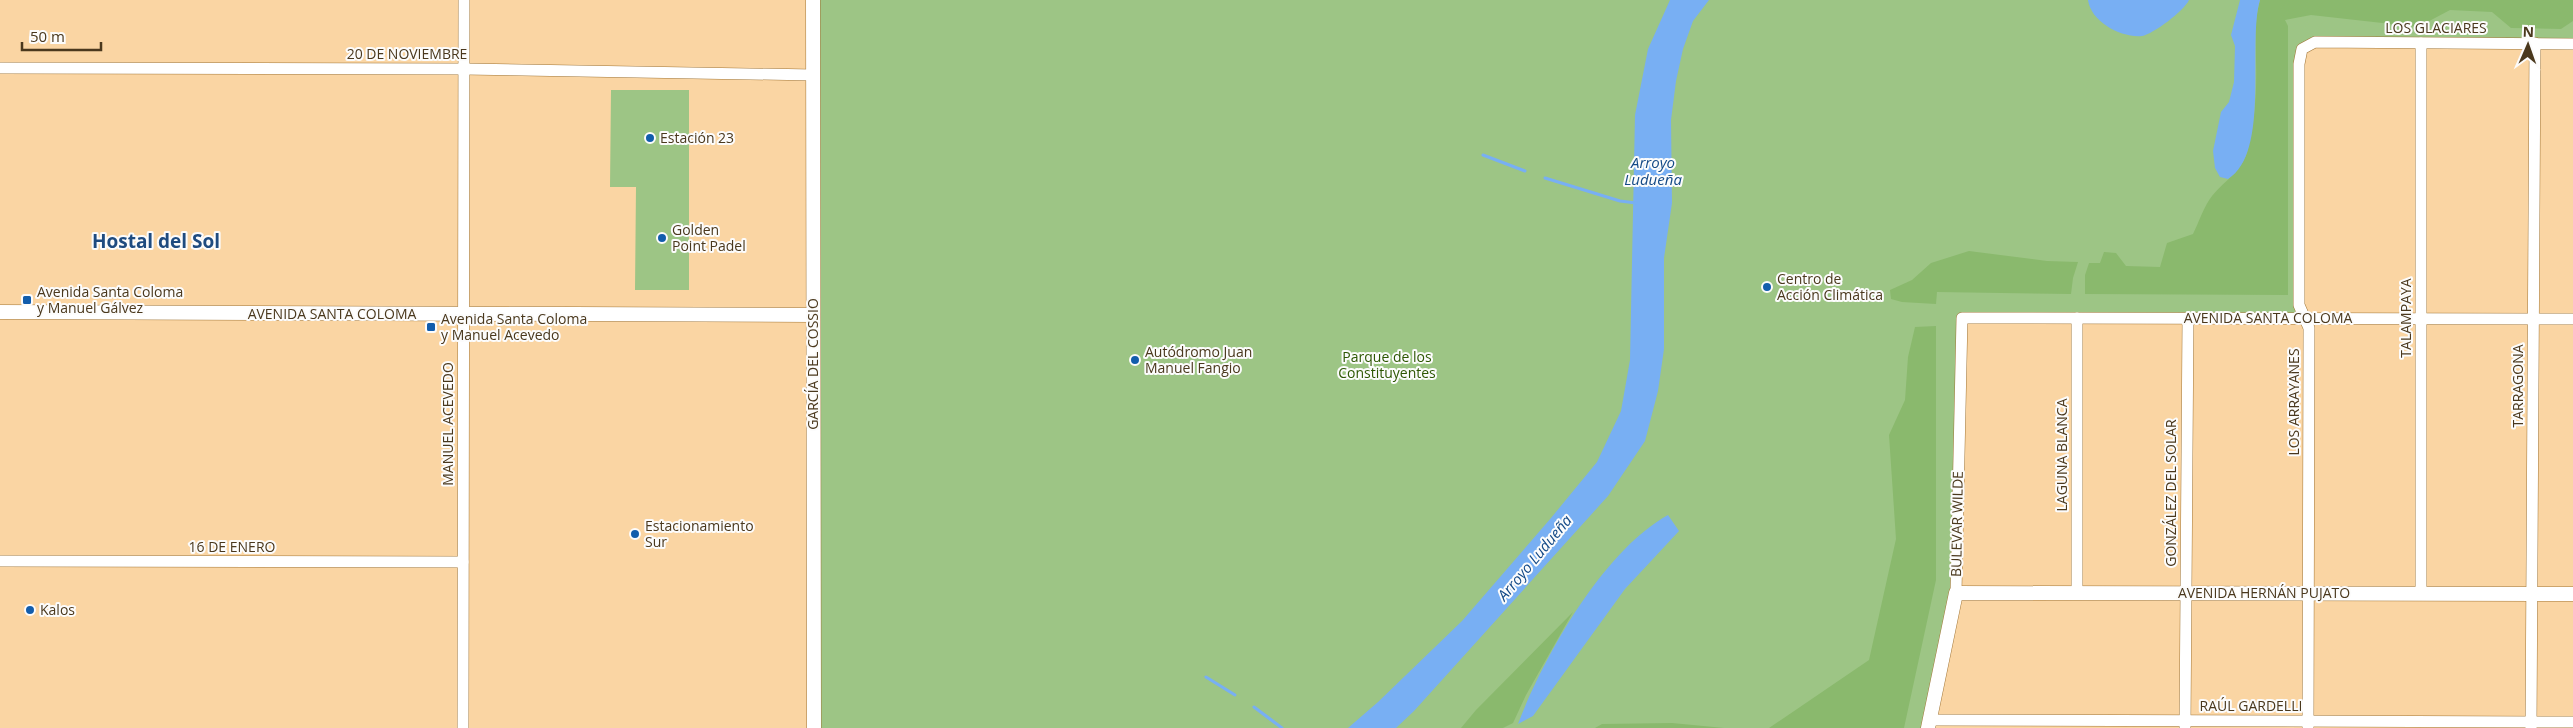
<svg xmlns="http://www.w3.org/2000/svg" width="2573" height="728" viewBox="0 0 2573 728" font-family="'Open Sans',sans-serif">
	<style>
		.green { fill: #9dc585 }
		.forest { fill: #8ab96d }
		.water { fill: #78aff3 }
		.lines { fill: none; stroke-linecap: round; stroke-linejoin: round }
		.stream { stroke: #78aff3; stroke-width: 3 }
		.minor-casing { stroke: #a17637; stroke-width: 12 }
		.tertiary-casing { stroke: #a17637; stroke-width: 15 }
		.minor { stroke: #fff; stroke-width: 11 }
		.tertiary { stroke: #fff; stroke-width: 14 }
		.poi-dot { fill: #125dac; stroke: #fcfcfc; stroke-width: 2 }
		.labels { text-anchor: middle; stroke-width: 4; stroke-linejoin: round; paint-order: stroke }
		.street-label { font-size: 14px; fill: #4a381d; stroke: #fcfcfc }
		.poi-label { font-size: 14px; fill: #4a381d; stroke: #fcfcfc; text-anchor: start }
		.park-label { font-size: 14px; fill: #2d5703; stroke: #fcfcfc }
		.water-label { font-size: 15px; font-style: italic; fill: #144a87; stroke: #fcfcfc }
		.district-label { font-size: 19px; font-weight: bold; fill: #1f4b7f; stroke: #fcfcfc }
	</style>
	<rect width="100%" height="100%" fill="#fad5a3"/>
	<!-- green -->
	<g class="green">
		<polygon points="813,0 2573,0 2573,44 2315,42 2302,49 2304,318 1962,318 1956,593 1928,728 814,728"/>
		<polygon points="611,90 689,90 689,290 635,290 636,187 610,187"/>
	</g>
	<!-- forest -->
	<g class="forest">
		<path d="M 2260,0 L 2573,0 L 2573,21 L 2561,29 L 2511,28 L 2492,12 L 2450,10 L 2418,27 L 2311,15 L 2285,20 L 2288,26 L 2288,295 L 2085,294 L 2085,275 L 2089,263 L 2100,263 L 2104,252 L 2116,253 L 2126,266 L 2160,267 L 2167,243 L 2193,234 C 2199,222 2204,206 2212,196 C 2226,179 2243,171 2248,148 C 2255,121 2257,89 2256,61 C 2256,39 2254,21 2260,0 Z"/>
		<polygon points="1969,251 2047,261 2078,262 2073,278 2071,294 1937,292 1936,304 1902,302 1891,299 1890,290 1912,280 1931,263"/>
		<polygon points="1936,326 1936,580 1904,728 1769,728 1869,660 1896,539 1889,435 1905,400 1908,357 1915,327"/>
		<polygon points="1573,612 1526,695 1513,723 1503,728 1461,728 1476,710"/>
		<polygon points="1672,723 1724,728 1595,728 1602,724"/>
	</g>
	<!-- water -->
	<g class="water">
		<polygon points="1670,0 1709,0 1693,21 1683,49 1676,81 1671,120 1672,203 1664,258 1664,349 1658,391 1645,441 1608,496 1414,711 1396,728 1348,728 1378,702 1462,621 1551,518 1597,462 1621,411 1630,360 1635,115 1648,49"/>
		<path d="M 2088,0 L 2189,0 C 2184,11 2153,34 2142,36 C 2121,38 2091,22 2088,0 Z"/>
		<path d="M 2240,0 L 2260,0 C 2247,43 2271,153 2228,179 L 2220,177 L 2215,168 L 2213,151 L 2221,112 L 2229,102 L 2234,82 L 2235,46 L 2231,35 Z"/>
		<path d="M 1668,515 L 1679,531 L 1625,589 L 1533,716 L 1518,724 C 1544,656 1603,551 1668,515 Z"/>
	</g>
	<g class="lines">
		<!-- stream -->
		<g class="stream">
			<polyline points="1483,155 1525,171"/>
			<polyline points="1545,178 1620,201 1636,203"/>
			<polyline points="1206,677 1235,695"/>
			<polyline points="1254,707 1282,728"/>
		</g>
		<defs>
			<g id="minor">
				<polyline points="2421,43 2421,593"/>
				<polyline points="0,68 464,69 813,75"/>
				<polyline points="0,561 463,562"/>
				<polyline points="1956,593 1962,318 2573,319"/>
				<polyline points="2077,593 2077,318"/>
				<polyline points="1929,720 2573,722"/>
				<polyline points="2185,727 2188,318"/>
				<polyline points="463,728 464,0"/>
				<polyline points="2308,728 2309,328 2299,305 2299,64 2302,49 2315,42 2573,44"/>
				<polyline points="2531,728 2535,43"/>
			</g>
			<g id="tertiary">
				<polyline points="813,0 814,728"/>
				<polyline points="0,312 813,315"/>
				<polyline points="1928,728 1956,593 2573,594"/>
			</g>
		</defs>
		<!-- minor casing -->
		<use href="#minor" class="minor-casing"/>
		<!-- tertiary casing -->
		<use href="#tertiary" class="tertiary-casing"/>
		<!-- minor -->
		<use href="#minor" class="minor"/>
		<!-- tertiary -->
		<use href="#tertiary" class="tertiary"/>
	</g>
	<!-- markers -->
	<g class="poi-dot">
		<circle cx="650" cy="138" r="5"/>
		<circle cx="662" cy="238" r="5"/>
		<circle cx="1767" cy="287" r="5"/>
		<rect x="22" y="295" width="10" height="10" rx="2.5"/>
		<rect x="426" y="322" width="10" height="10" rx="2.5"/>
		<circle cx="1135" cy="360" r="5"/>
		<circle cx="635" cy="534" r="5"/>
		<circle cx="30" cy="610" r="5"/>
	</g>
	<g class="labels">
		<!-- street labels -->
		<g class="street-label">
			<text x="2436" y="33">LOS GLACIARES</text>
			<text x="407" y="59">20 DE NOVIEMBRE</text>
			<text x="332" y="319">AVENIDA SANTA COLOMA</text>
			<text x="2268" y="323">AVENIDA SANTA COLOMA</text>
			<text transform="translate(2406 318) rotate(-90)" y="5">TALAMPAYA</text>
			<text transform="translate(813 364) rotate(-90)" y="5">GARCÍA DEL COSSIO</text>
			<text transform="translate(2518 386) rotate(-90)" y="5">TARRAGONA</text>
			<text transform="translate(2294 402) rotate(-90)" y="5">LOS ARRAYANES</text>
			<text transform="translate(448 424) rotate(-90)" y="5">MANUEL ACEVEDO</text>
			<text transform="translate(2062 455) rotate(-90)" y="5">LAGUNA BLANCA</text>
			<text transform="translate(2171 493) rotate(-90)" y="5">GONZÁLEZ DEL SOLAR</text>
			<text transform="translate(1957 524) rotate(-89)" y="5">BULEVAR WILDE</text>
			<text x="232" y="552">16 DE ENERO</text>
			<text x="2264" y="598">AVENIDA HERNÁN PUJATO</text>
			<text x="2251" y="711">RAÚL GARDELLI</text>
		</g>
		<!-- poi labels -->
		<g class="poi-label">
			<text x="660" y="143">Estación 23</text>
			<text x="672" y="235">Golden<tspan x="672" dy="16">Point Padel</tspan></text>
			<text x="1777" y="284">Centro de<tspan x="1777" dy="16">Acción Climática</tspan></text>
			<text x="37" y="297">Avenida Santa Coloma<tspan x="37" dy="16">y Manuel Gálvez</tspan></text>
			<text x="441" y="324">Avenida Santa Coloma<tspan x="441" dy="16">y Manuel Acevedo</tspan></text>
			<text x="1145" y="357">Autódromo Juan<tspan x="1145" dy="16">Manuel Fangio</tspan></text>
			<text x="645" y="531">Estacionamiento<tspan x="645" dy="16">Sur</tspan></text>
			<text x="40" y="615">Kalos</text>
		</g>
		<!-- park labels -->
		<g class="park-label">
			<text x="1387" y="362">Parque de los<tspan x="1387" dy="16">Constituyentes</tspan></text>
		</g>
		<!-- water labels -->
		<g class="water-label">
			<text x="1653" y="168">Arroyo<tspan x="1653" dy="17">Ludueña</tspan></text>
			<text transform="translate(1535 558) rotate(-50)" y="5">Arroyo Ludueña</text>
		</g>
		<!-- district labels -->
		<g class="district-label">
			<text x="156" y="248">Hostal del Sol</text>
		</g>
	</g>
	<!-- north arrow -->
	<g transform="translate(2528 45) rotate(2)" stroke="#fcfcfc" stroke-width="4" paint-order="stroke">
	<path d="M0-4L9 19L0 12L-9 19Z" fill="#4a381d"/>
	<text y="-8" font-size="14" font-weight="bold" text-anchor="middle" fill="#4a381d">N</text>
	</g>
	<!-- scale -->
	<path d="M22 42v8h79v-8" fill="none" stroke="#4a381d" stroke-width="2.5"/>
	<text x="30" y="42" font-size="15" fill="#4a381d" stroke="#fcfcfc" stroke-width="4" paint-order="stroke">50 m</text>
</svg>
